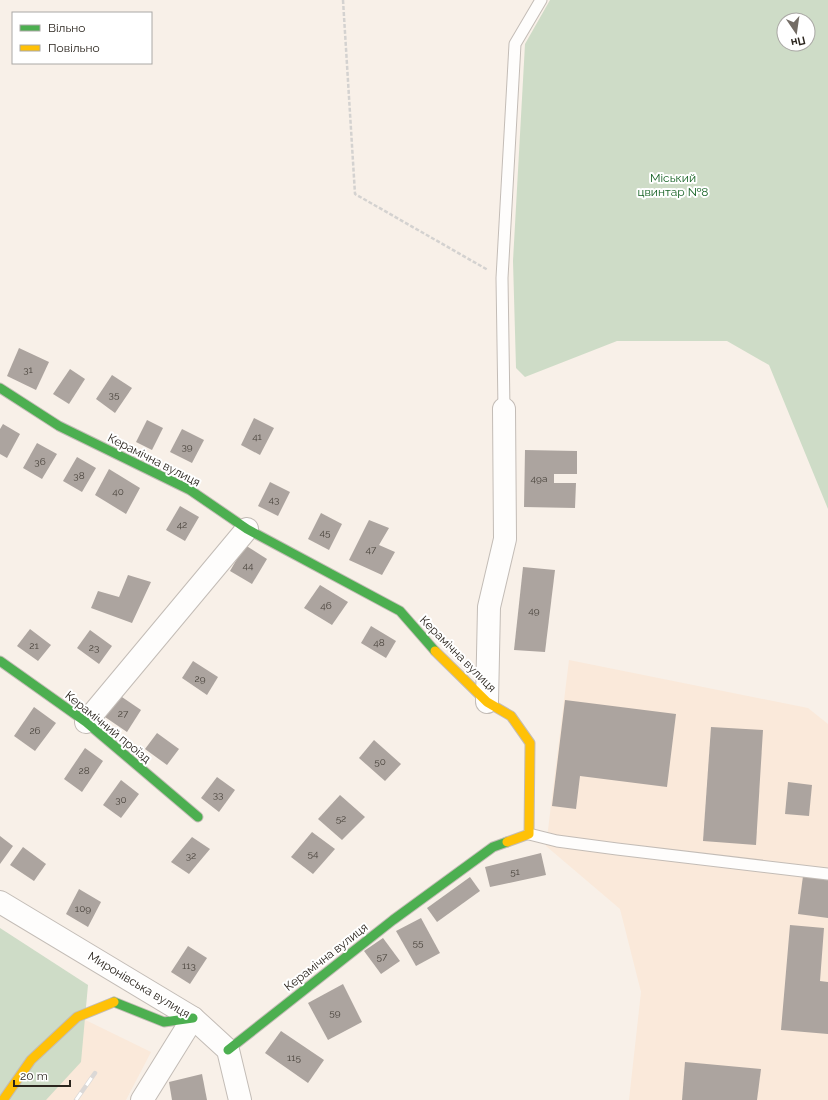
<svg xmlns="http://www.w3.org/2000/svg" width="828" height="1100" viewBox="0 0 828 1100" font-family="Raleway,sans-serif">
	<style>
		.built { fill: #fae9da }
		.green { fill: #cedcc7; fill-rule: evenodd }
		.building { fill: #aca49f }
		.lines { fill: none; stroke-linecap: round; stroke-linejoin: round }
		.lane-casing { stroke: #c3bcb6; stroke-width: 13 }
		.street-casing { stroke: #c3bcb6; stroke-width: 24 }
		.fast-casing { stroke: #c3bcb6; stroke-width: 11 }
		.slow-casing { stroke: #c3bcb6; stroke-width: 11 }
		.path { stroke: #d4d2d0; stroke-width: 2.5; stroke-dasharray: 4 2; stroke-linecap: butt }
		.lane { stroke: #fefdfc; stroke-width: 11 }
		.street { stroke: #fefdfc; stroke-width: 22 }
		.fast { stroke: #4caf50; stroke-width: 9 }
		.slow { stroke: #ffc107; stroke-width: 9 }
		.rail-casing { stroke: #dbd8d6; stroke-width: 4.5 }
		.rail { stroke: #fff; stroke-width: 3; stroke-dasharray: 9; stroke-linecap: butt }
		.labels { text-anchor: middle; stroke-width: 4; stroke-linejoin: round; paint-order: stroke }
		.number-label { font-size: 10px; fill: #4b453e }
		.park-label { font-size: 12px; fill: #166224; stroke: #fff }
		.street-label { font-size: 12px; fill: #2b251e; stroke: #fff }
	</style>
	<rect width="100%" height="100%" fill="#f8f0e8"/>
	<!-- built -->
	<g class="built">
		<polygon points="569,660 808,708 828,724 828,1100 629,1100 641,992 620,909 546,846"/>
		<polygon points="0,967 63,1009 151,1052 126,1100 0,1100"/>
	</g>
	<!-- green -->
	<g class="green">
		<path d="M 550,0 L 828,0 L 828,509 L 769,365 L 727,341 L 617,341 L 525,377 L 516,368 L 513,261 L 525,44 ZM 784,20 L 808,20 L 808,44 L 784,44 Z"/>
		<polygon points="0,928 88,985 81,1062 46,1100 0,1100"/>
	</g>
	<!-- building -->
	<g class="building">
		<polygon points="19,348 49,362 36,390 7,376"/>
		<polygon points="70,369 85,379 69,404 53,394"/>
		<polygon points="112,375 132,388 115,413 96,399"/>
		<polygon points="254,418 274,428 260,455 241,445"/>
		<polygon points="147,420 163,428 152,450 136,442"/>
		<polygon points="3,424 20,434 7,458 0,454 0,429"/>
		<polygon points="182,429 204,440 192,463 170,452"/>
		<polygon points="37,443 57,454 42,479 23,468"/>
		<polygon points="525,450 577,451 577,474 554,474 554,483 576,483 575,508 524,507"/>
		<polygon points="77,457 96,468 82,492 63,481"/>
		<polygon points="109,469 140,488 126,514 95,495"/>
		<polygon points="270,482 290,492 278,516 258,506"/>
		<polygon points="180,506 199,517 185,541 166,530"/>
		<polygon points="321,513 342,524 329,550 308,539"/>
		<polygon points="369,520 389,528 379,545 395,552 382,575 349,560"/>
		<polygon points="245,545 267,559 252,584 230,571"/>
		<polygon points="523,567 555,570 545,652 514,650"/>
		<polygon points="128,575 151,582 132,623 91,608 98,591 119,597"/>
		<polygon points="320,585 348,602 332,625 304,608"/>
		<polygon points="371,626 396,641 386,658 361,643"/>
		<polygon points="30,629 51,645 38,661 17,646"/>
		<polygon points="90,630 112,646 99,664 77,648"/>
		<polygon points="193,661 218,677 207,695 182,678"/>
		<polygon points="119,695 141,710 127,732 105,717"/>
		<polygon points="565,700 676,714 667,787 580,776 576,809 552,806"/>
		<polygon points="34,707 56,723 35,751 14,736"/>
		<polygon points="711,727 763,730 756,845 703,841"/>
		<polygon points="157,733 179,749 167,765 145,749"/>
		<polygon points="374,740 401,764 385,781 359,758"/>
		<polygon points="85,748 103,761 82,792 64,779"/>
		<polygon points="217,777 235,790 219,812 201,798"/>
		<polygon points="121,780 139,794 121,818 103,805"/>
		<polygon points="788,782 812,785 809,816 785,814"/>
		<polygon points="340,795 365,817 342,840 318,819"/>
		<polygon points="312,832 335,849 313,874 291,857"/>
		<polygon points="0,836 13,846 0,864"/>
		<polygon points="192,837 210,849 189,874 171,862"/>
		<polygon points="23,847 46,864 34,881 10,865"/>
		<polygon points="541,853 546,875 490,887 485,867"/>
		<polygon points="803,876 828,880 828,918 798,914"/>
		<polygon points="470,877 480,891 437,922 427,908"/>
		<polygon points="79,889 101,902 88,927 66,914"/>
		<polygon points="421,918 440,953 416,966 396,931"/>
		<polygon points="790,925 824,928 820,981 828,982 828,1034 781,1030"/>
		<polygon points="383,938 400,961 381,974 364,951"/>
		<polygon points="188,946 207,958 190,984 171,972"/>
		<polygon points="343,984 362,1022 328,1040 308,1003"/>
		<polygon points="281,1031 324,1060 308,1083 265,1053"/>
		<polygon points="685,1062 761,1069 757,1100 682,1100"/>
		<polygon points="202,1074 207,1100 172,1100 169,1082"/>
	</g>
	<g class="lines">
		<defs>
			<g id="lane">
				<polyline points="504,409 502,278 515,44 541,0"/>
				<polyline points="529,834 557,841 617,849 828,874"/>
			</g>
			<g id="street">
				<polyline points="487,702 489,607 505,539 504,409"/>
				<polyline points="86,722 247,529"/>
				<polyline points="0,902 193,1018 228,1050 240,1100"/>
				<polyline points="142,1100 193,1018"/>
			</g>
			<g id="fast">
				<polyline points="0,388 59,426 190,490 247,529 400,611 435,651"/>
				<polyline points="0,661 86,722 198,817"/>
				<polyline points="114,1002 164,1022 193,1018"/>
				<polyline points="228,1050 393,920 493,847 507,842"/>
			</g>
			<g id="slow">
				<polyline points="435,651 487,702 511,716 530,743 529,834 507,842"/>
				<polyline points="3,1100 31,1060 77,1017 114,1002"/>
			</g>
		</defs>
		<!-- lane casing -->
		<use href="#lane" class="lane-casing"/>
		<!-- street casing -->
		<use href="#street" class="street-casing"/>
		<!-- fast casing -->
		<use href="#fast" class="fast-casing"/>
		<!-- slow casing -->
		<use href="#slow" class="slow-casing"/>
		<!-- path -->
		<polyline class="path" points="343,0 355,194 488,270"/>
		<!-- lane -->
		<use href="#lane" class="lane"/>
		<!-- street -->
		<use href="#street" class="street"/>
		<!-- fast -->
		<use href="#fast" class="fast"/>
		<!-- slow -->
		<use href="#slow" class="slow"/>
		<defs>
			<polyline id="rail" points="76,1100 95,1073"/>
		</defs>
		<!-- rail casing -->
		<use href="#rail" class="rail-casing"/>
		<!-- rail -->
		<use href="#rail" class="rail"/>
	</g>
	<g class="labels">
		<!-- number labels -->
		<g class="number-label">
			<text x="28" y="373">31</text>
			<text x="114" y="398">35</text>
			<text x="257" y="440">41</text>
			<text x="187" y="450">39</text>
			<text x="40" y="465">36</text>
			<text x="79" y="479">38</text>
			<text x="539" y="482">49а</text>
			<text x="118" y="495">40</text>
			<text x="274" y="503">43</text>
			<text x="182" y="528">42</text>
			<text x="325" y="536">45</text>
			<text x="371" y="553">47</text>
			<text x="248" y="569">44</text>
			<text x="326" y="609">46</text>
			<text x="534" y="614">49</text>
			<text x="379" y="646">48</text>
			<text x="34" y="649">21</text>
			<text x="94" y="651">23</text>
			<text x="200" y="682">29</text>
			<text x="123" y="717">27</text>
			<text x="35" y="734">26</text>
			<text x="380" y="765">50</text>
			<text x="84" y="774">28</text>
			<text x="218" y="798">33</text>
			<text x="121" y="803">30</text>
			<text x="341" y="822">52</text>
			<text x="313" y="857">54</text>
			<text x="191" y="859">32</text>
			<text x="515" y="875">51</text>
			<text x="83" y="912">109</text>
			<text x="418" y="946">55</text>
			<text x="382" y="960">57</text>
			<text x="189" y="969">113</text>
			<text x="335" y="1016">59</text>
			<text x="294" y="1061">115</text>
		</g>
		<!-- park labels -->
		<g class="park-label">
			<text x="673" y="182">Міський<tspan x="673" dy="14">цвинтар №8</tspan></text>
		</g>
		<!-- street labels -->
		<g class="street-label">
			<text transform="translate(154 460) rotate(27)" y="4">Керамічна вулиця</text>
			<text transform="translate(458 654) rotate(45)" y="4">Керамічна вулиця</text>
			<text transform="translate(108 727) rotate(39)" y="4">Керамічний проїзд</text>
			<text transform="translate(326 957) rotate(-38)" y="4">Керамічна вулиця</text>
			<text transform="translate(139 985) rotate(31)" y="4">Миронівська вулиця</text>
		</g>
	</g>
	<!-- legend -->
	<rect x="12" y="12" width="140" height="52" fill="#ffffff" stroke="#aaa8a5"/>
	<rect x="20" y="25" width="20" height="6" fill="#4caf50" stroke="#aaa8a5"/>
	<text x="48" y="32" font-size="12" fill="#2b251e">Вільно</text>
	<rect x="20" y="45" width="20" height="6" fill="#ffc107" stroke="#aaa8a5"/>
	<text x="48" y="52" font-size="12" fill="#2b251e">Повільно</text>
	<!-- north arrow -->
	<g transform="translate(796 32) rotate(167)"><circle r="19" fill="#ffffff" stroke="#aaa8a5"/>
	<path d="M0-3L7 15L0 10L-7 15Z" fill="#736c65"/>
	<text y="-6" font-size="11" font-weight="bold" text-anchor="middle" fill="#2b251e">Пн</text>
	</g>
	<!-- scale -->
	<path d="M14 1080v6h56v-6" fill="none" stroke="#2b251e" stroke-width="2"/>
	<text x="20" y="1080" font-size="12" fill="#2b251e" stroke="#ffffff" stroke-width="3" paint-order="stroke">20 m</text>
</svg>
